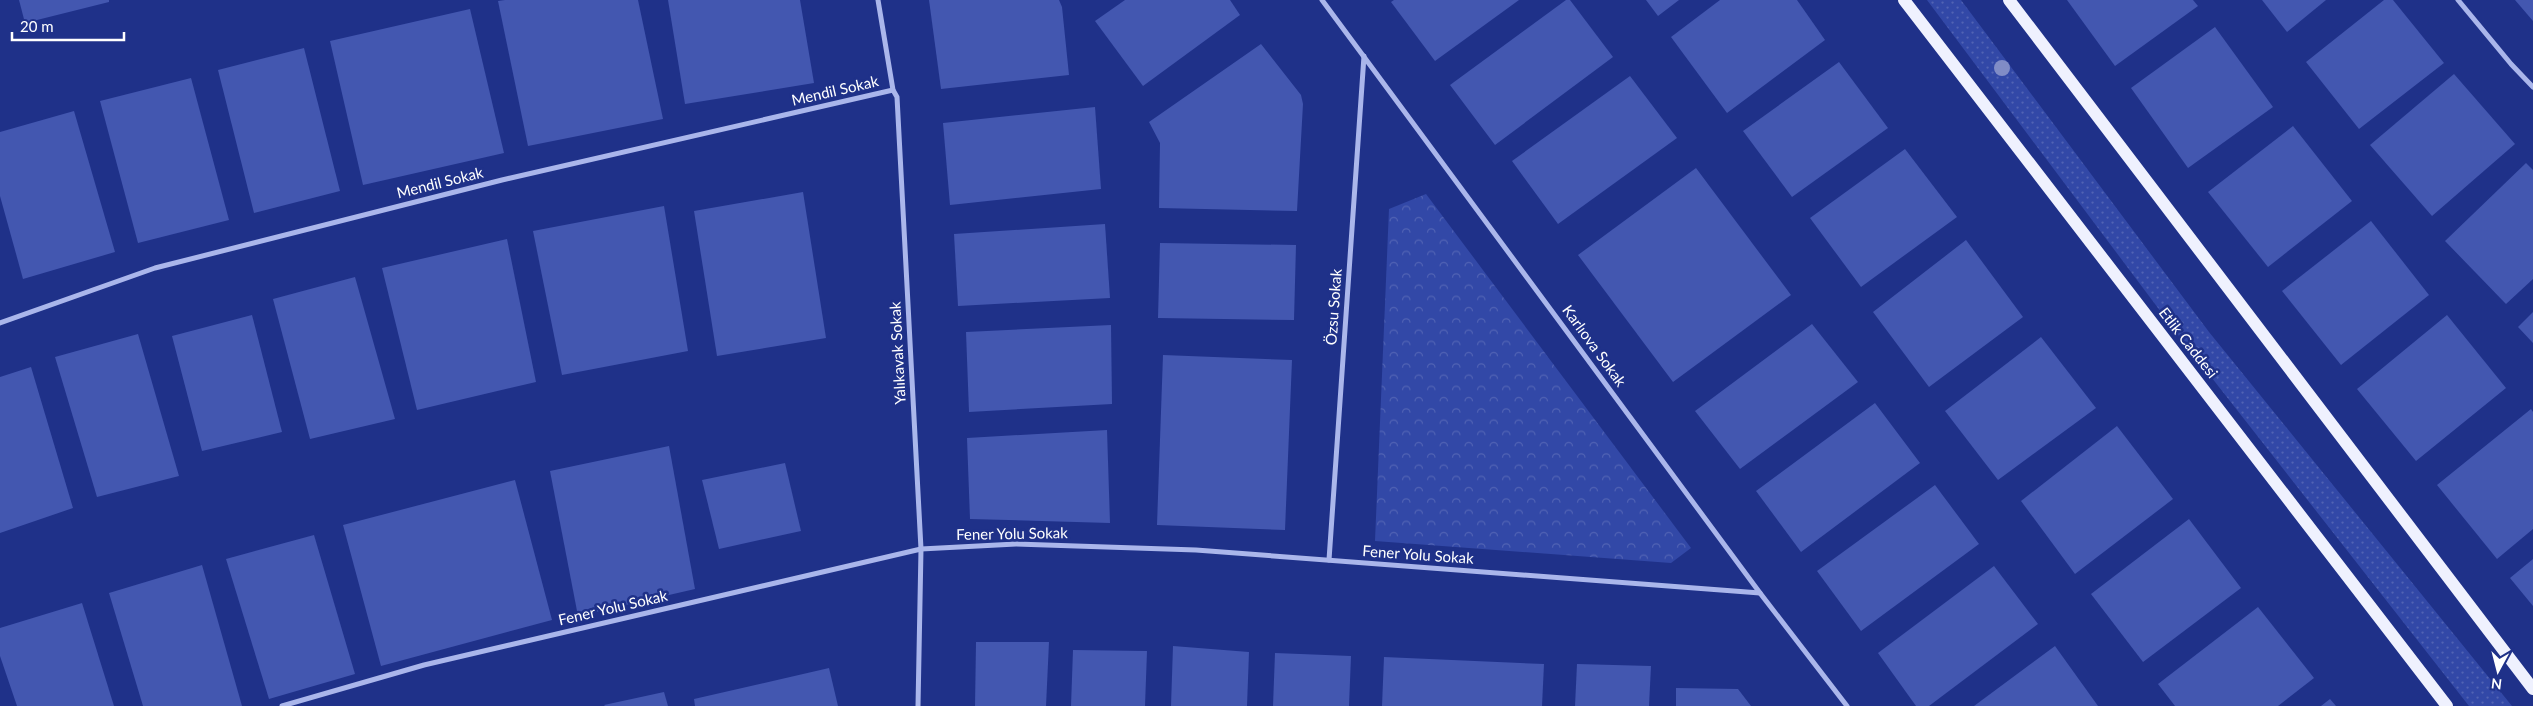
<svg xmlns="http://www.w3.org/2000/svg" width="2533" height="706" viewBox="0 0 2533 706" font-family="Lato,sans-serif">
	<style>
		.grass { fill: url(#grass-dots) }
		.forest { fill: url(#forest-crowns) }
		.building { fill: #4357b0 }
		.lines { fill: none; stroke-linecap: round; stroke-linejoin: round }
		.minor { stroke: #aab6eb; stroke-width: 5 }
		.primary { stroke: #eff1fe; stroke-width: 12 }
		.tree { fill: #808cc6 }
		.labels { text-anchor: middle; stroke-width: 5; stroke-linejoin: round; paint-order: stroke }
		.street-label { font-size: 15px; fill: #fff; stroke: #1f3189 }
	</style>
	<defs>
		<pattern id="grass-dots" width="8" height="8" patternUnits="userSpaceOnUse" patternTransform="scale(1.25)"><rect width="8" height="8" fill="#3248a7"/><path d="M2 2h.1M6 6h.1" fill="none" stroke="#5163b4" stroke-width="1.8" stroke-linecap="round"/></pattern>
		<pattern id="forest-crowns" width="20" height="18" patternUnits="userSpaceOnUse" patternTransform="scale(1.25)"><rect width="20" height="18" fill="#3248a7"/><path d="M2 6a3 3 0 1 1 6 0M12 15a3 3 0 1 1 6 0" fill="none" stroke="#5163b4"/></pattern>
	</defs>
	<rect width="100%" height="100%" fill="#1f3189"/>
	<!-- grass -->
	<polygon class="grass" points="1927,0 1961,0 2209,332 2512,706 2469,706 2179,336"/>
	<!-- forest -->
	<polygon class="forest" points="1426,194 1691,548 1671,563 1375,541 1389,209"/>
	<!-- building -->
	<g class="building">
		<polygon points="19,0 109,0 109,2 25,23"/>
		<polygon points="505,0 638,0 663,119 528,146 498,1"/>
		<polygon points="668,0 800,0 814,83 685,104"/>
		<polygon points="929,0 1059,0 1062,7 1069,75 941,89"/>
		<polygon points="1125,0 1230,0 1240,15 1143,86 1095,21"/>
		<polygon points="1394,0 1519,0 1435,61 1391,2"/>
		<polygon points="1566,0 1570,0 1613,57 1495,145 1450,85"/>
		<polygon points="1646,0 1679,0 1658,16"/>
		<polygon points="1720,0 1797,0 1825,40 1727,113 1671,37"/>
		<polygon points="2067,0 2193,0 2198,6 2115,66"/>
		<polygon points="2262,0 2326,0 2287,32"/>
		<polygon points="2384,0 2393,0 2444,63 2359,129 2306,62"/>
		<polygon points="2515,0 2533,0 2533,21"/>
		<polygon points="470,9 504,153 363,185 330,41"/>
		<polygon points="2215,27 2273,107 2188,168 2131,88"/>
		<polygon points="1261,44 1301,95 1303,104 1297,211 1159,208 1160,143 1149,122"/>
		<polygon points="304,48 340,191 254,213 218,70"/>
		<polygon points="1839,62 1888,128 1792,197 1743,131"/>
		<polygon points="2454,74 2515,144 2432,216 2370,145"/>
		<polygon points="1630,76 1677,138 1558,224 1512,161"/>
		<polygon points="191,78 229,220 138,243 100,101"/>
		<polygon points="1095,107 1101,189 950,205 943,123"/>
		<polygon points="74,111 115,252 23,279 0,196 0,132"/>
		<polygon points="2293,126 2352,201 2268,267 2208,192"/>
		<polygon points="1905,149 1957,217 1861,287 1810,218"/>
		<polygon points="2526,163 2533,170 2533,279 2506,304 2445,241"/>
		<polygon points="1696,168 1791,295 1673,382 1578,255"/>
		<polygon points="803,192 826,338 717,356 694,211"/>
		<polygon points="664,206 688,351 562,375 533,231"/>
		<polygon points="2371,221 2429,295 2341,365 2282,291"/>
		<polygon points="1105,224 1110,298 958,306 954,234"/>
		<polygon points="507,239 536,382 417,410 382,268"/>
		<polygon points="1966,240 2023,317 1929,387 1873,312"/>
		<polygon points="1160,243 1296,245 1294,320 1158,318"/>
		<polygon points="355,277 395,419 310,439 273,299"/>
		<polygon points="2533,312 2533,343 2518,327"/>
		<polygon points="252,315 282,432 202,451 172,336"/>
		<polygon points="2447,315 2506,388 2416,461 2357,389"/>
		<polygon points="1812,324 1858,382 1740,469 1695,411"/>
		<polygon points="1111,325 1112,404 969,412 966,332"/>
		<polygon points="138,334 179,476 97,497 55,357"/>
		<polygon points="2041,337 2096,408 1998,480 1945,411"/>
		<polygon points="1163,355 1292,360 1285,530 1157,525"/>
		<polygon points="31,367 73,508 0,533 0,377"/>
		<polygon points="1875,403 1920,463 1801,552 1756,491"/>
		<polygon points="2531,409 2533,412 2533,529 2497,559 2437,485"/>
		<polygon points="2117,426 2173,499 2075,574 2021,501"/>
		<polygon points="1107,430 1110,523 970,519 967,438"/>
		<polygon points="669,446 695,589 578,616 550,471"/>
		<polygon points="785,463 801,531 719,549 702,480"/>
		<polygon points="515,480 552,620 381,666 343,525"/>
		<polygon points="1935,485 1979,544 1861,631 1817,571"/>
		<polygon points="2189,519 2241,588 2143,662 2091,594"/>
		<polygon points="314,535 355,674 269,699 226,559"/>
		<polygon points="2533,559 2533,606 2510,578"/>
		<polygon points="202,565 242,706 143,706 109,593"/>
		<polygon points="1994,566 2038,624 1929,706 1916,706 1878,653"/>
		<polygon points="82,603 114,706 17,706 0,656 0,628"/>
		<polygon points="2258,607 2314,678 2278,706 2175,706 2158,684"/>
		<polygon points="976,642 1049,642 1046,706 975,706"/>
		<polygon points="1173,646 1249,652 1247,706 1171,706"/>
		<polygon points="2055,646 2098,706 1974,706"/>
		<polygon points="1073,650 1147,651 1145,706 1071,706"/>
		<polygon points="1275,653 1351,656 1349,706 1273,706"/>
		<polygon points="1384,657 1544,664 1542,706 1382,706"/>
		<polygon points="1577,664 1651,666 1649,706 1575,706"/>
		<polygon points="829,668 838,706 695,706 694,699"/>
		<polygon points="1676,688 1738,689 1751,706 1676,706"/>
		<polygon points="664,692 668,706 605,706 604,705"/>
		<polygon points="2330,699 2336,706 2321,706"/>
	</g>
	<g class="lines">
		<!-- minor -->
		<g class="minor">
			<polyline points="878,0 893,90 897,97 921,549 918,706"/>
			<polyline points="1322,0 1760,593 1847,706"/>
			<polyline points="2458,0 2511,64 2533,87"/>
			<polyline points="0,323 155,268 502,180 893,90"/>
			<polyline points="1329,560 1364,56"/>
			<polyline points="282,706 424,665 921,549 1016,544 1196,550 1760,593"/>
		</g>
		<!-- primary -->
		<g class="primary">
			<polyline points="1904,0 2447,706"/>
			<polyline points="2009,0 2533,689"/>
		</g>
	</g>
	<!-- trees -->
	<circle class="tree" cx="2002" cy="68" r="8"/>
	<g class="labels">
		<!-- street labels -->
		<g class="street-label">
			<text transform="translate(835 91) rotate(-13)" y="5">Mendil Sokak</text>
			<text transform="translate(440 183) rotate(-14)" y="5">Mendil Sokak</text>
			<text transform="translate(1334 307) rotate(-86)" y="5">Özsu Sokak</text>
			<text transform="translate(2188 343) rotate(52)" y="5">Etlik Caddesi</text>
			<text transform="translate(1594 346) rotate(54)" y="5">Karlıova Sokak</text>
			<text transform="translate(898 353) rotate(-93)" y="5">Yalıkavak Sokak</text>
			<text transform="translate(1012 534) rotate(-1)" y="5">Fener Yolu Sokak</text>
			<text transform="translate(1418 555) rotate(4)" y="5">Fener Yolu Sokak</text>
			<text transform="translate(613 608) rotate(-13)" y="5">Fener Yolu Sokak</text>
		</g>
	</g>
	<!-- north arrow -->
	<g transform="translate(2498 671) rotate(187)" stroke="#1f3189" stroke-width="4" paint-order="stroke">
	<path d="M0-4L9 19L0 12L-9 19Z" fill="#ffffff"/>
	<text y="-8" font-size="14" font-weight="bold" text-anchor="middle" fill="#ffffff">N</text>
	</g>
	<!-- scale -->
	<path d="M12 32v8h112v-8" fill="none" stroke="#ffffff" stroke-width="2.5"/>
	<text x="20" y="32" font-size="15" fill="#ffffff" stroke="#1f3189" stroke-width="4" paint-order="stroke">20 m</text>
</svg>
